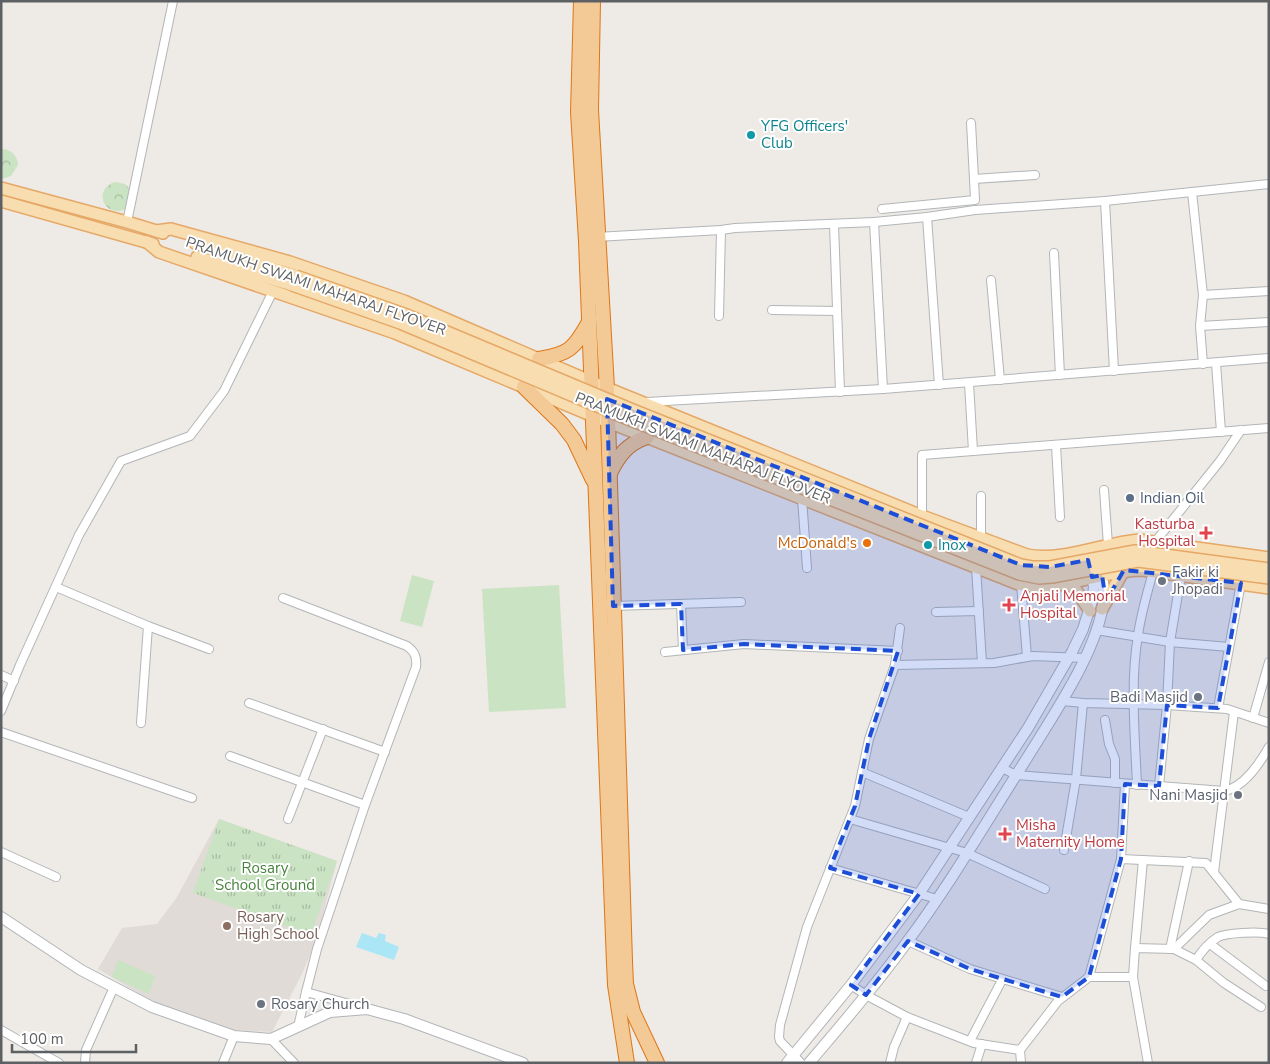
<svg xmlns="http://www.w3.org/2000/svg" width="1270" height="1064" viewBox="0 0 1270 1064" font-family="'Nunito Sans',sans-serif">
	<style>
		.education { fill: #e0dbd6 }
		.grass { fill: url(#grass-tufts) }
		.forest { fill: url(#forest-crowns) }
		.pitch { fill: #cae3c3 }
		.water { fill: #abe6f7 }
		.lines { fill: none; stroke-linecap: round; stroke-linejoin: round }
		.street-casing { stroke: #b2b6b8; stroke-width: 10 }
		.secondary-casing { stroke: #b1b5b8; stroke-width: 12 }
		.primary-casing { stroke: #e5a867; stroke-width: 14 }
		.highway-casing { stroke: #de7615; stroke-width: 16 }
		.street { stroke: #fff; stroke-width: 8 }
		.secondary { stroke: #fff; stroke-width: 10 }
		.primary { stroke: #f8ddb0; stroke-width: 11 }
		.highway { stroke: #f3c996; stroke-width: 14 }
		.primary-bridge-casing { stroke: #e5a867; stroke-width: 14; stroke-linecap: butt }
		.primary-bridge { stroke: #f8ddb0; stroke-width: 11 }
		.marked { fill: #1d4ed8; fill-opacity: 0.2; stroke: #1d4ed8; stroke-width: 4; stroke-dasharray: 10 6; stroke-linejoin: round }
		.culture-dot { fill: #0f9aa8; stroke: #fff; stroke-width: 2 }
		.service-dot { fill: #5c6f8a; stroke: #fff; stroke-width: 2 }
		.health-dot { fill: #e0444e; stroke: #fff; stroke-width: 2 }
		.food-dot { fill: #e8710a; stroke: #fff; stroke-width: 2 }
		.worship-dot { fill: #6b7280; stroke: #fff; stroke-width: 2 }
		.education-dot { fill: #8d6e63; stroke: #fff; stroke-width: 2 }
		.labels { text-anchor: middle; stroke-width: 4; stroke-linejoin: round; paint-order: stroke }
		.culture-label { font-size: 15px; fill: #0d838f; stroke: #fff; text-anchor: start }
		.street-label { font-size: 15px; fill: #5d6164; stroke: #fff }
		.service-label { font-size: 15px; fill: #4e5e75; stroke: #fff; text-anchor: start }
		.health-label { font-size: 15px; fill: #be3a42; stroke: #fff; text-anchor: start }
		.food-label { font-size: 15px; fill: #c56008; stroke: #fff; text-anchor: end }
		.worship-label { font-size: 15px; fill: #5b616d; stroke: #fff; text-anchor: start }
		.park-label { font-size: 15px; fill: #48823d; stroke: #fff }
		.education-label { font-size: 15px; fill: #785e54; stroke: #fff; text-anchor: start }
	</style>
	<defs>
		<pattern id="grass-tufts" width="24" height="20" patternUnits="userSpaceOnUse" patternTransform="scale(1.25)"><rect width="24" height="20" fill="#cae3c3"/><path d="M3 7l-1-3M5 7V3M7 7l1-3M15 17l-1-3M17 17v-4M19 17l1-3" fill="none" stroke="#a7bba2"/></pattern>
		<pattern id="forest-crowns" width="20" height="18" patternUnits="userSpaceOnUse" patternTransform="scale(1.25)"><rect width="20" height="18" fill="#cae3c3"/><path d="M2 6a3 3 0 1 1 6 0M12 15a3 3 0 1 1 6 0" fill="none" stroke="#a7bba2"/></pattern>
	</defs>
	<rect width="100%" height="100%" fill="#eeeae5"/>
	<!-- education -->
	<polygon class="education" points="219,819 337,861 317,937 303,972 272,1032 234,1030 155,1003 98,969 122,928 157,924 177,897"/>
	<!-- grass -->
	<polygon class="grass" points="219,819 337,861 311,935 193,893"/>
	<!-- forest -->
	<g class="forest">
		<path d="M 1,149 C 11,149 17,155 18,165 L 11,176 L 2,179 Z"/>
		<path d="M 115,182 L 125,184 L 131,190 L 126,209 C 104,219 92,189 115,182 Z"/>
	</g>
	<!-- pitch -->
	<g class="pitch">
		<polygon points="412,575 434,581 422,627 400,621"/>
		<polygon points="559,585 566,708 489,712 482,589"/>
		<polygon points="118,960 155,976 149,994 112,977"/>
	</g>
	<!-- water -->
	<polygon class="water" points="362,933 376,938 379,933 386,935 385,941 399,947 394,960 356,947"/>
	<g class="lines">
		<defs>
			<g id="street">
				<polyline points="971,123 974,179 1035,175"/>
				<polyline points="1192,192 1203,295 1200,326 1203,364"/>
				<polyline points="1105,201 1114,371"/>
				<polyline points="882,209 975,200 974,179"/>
				<polyline points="927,217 939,385"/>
				<polyline points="127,222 173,1"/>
				<polyline points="874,222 883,389"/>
				<polyline points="834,224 840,392"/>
				<polyline points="596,237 721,230 735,228 874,222 927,217 975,210 1105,201 1269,184"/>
				<polyline points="1054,253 1060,375"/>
				<polyline points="991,280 1000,380"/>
				<polyline points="1203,295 1269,291"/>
				<polyline points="772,310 837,311"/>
				<polyline points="719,316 721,230"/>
				<polyline points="1200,326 1269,322"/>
				<polyline points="1216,363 1221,432"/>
				<polyline points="969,383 973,451"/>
				<polyline points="647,402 883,389 1269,358"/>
				<polyline points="1056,445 1060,517"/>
				<polyline points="1104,490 1108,545"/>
				<polyline points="981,496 981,539"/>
				<polyline points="802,498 807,568"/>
				<polyline points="922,516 922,455 1269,428"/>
				<polyline points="1155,542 1220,461 1241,430"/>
				<polyline points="976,567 982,663"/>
				<polyline points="1181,576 1170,642 1167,705 1227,709 1269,723"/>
				<polyline points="1021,584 1027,657"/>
				<polyline points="56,587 148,626 209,649"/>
				<path d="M 283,598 L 407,646 C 415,652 417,657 416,667 L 365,805 L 317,949 L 306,992"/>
				<polyline points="681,604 683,650"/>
				<polyline points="613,606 741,602"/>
				<polyline points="936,612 979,611"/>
				<polyline points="1096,630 1170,642 1229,647"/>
				<polyline points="665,652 744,644 898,651"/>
				<polyline points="895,665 900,628"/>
				<polyline points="1,675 14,681"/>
				<polyline points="249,703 385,752"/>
				<polyline points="1218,708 1241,583"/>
				<polyline points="1,711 20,665 79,535 121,461 190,436 224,391 273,291"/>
				<polyline points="1253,718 1269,662"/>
				<polyline points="1105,720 1109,744 1115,759 1115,783"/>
				<polyline points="141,723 148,626"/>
				<polyline points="1,732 192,798"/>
				<polyline points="230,756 365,805"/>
				<polyline points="1002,768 1016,775 1159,786 1167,705 1083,703 1062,701"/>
				<polyline points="862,772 969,817"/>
				<path d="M 1137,785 C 1135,736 1130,683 1138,635 C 1141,614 1147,593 1153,572"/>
				<path d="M 1159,786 L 1224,791 C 1243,788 1260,763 1269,747"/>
				<polyline points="288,819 323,729"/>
				<polyline points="850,819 967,853 1045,889"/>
				<polyline points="1064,850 1076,779 1083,703"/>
				<polyline points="1,852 56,877"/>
				<polyline points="1121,859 1125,784"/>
				<polyline points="830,868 937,899"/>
				<polyline points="1214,872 1234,712"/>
				<polyline points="908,941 970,969 1062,997"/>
				<polyline points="1210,944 1266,986"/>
				<polyline points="1135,948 1143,860"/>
				<polyline points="1170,949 1189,861"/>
				<polyline points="1174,949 1196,960"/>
				<polyline points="1089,977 1121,859 1206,863 1239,904"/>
				<polyline points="1133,977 1148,1063"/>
				<polyline points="851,985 866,995 907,1017 974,1043 1020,1050 1058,1001 1089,977 1133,977 1135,948 1174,949 1209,915 1239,904 1269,909"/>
				<path d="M 1261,1007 L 1224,983 L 1196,960 C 1201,952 1210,942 1218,937 C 1226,933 1259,931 1269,934"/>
				<polyline points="298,1027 306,992 364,1008"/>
				<polyline points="1,1030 59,1063"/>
				<polyline points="271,1039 294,1063"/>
				<polyline points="970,1041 1002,980"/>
				<polyline points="1020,1050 1021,1063"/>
				<polyline points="85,1063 86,1050 114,987"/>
				<polyline points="223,1063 234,1036"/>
				<polyline points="801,1063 780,1041 779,1037 780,1025 807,927 855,806 869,739 895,665 994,663 1033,656 1085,658"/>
				<polyline points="890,1063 894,1047 907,1017"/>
				<polyline points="976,1063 982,1044"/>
			</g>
			<g id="secondary">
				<polyline points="1,917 81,970 152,1007 234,1036 271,1039 330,1012 367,1009 404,1019 523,1063"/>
				<polyline points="787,1063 851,985 919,894 1028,728 1072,652 1083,629 1093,598 1094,586 1090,571"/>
				<path d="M 809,1063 C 843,1023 877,984 907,942 C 951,883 988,819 1027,758 C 1054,714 1099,649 1104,598 C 1105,588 1102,578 1100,568"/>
			</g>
			<g id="primary">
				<polyline points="1,188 127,222 163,233"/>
				<polyline points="1,201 153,244"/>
				<path d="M 156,231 L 171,229 L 290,262 L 404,301 L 592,382 L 922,516 L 1027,555 C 1063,562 1103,543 1139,540 L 1269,558"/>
				<path d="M 147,242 L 159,252 L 395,333 L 593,416 L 1018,584 C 1060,594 1100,570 1142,570 L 1269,588"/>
				<polyline points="195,243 296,276"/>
				<polyline points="197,257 292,285"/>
				<polyline points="1062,584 1074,587 1090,611"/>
				<polyline points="1102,609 1124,570"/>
			</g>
			<g id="highway">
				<polyline points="581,1 578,112 586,241 614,963 615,985 627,1063"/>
				<polyline points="593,1 591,110 607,388 625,961 626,984 633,1012 657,1063"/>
				<path d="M 539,359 C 569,354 574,349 589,322"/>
				<polyline points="524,387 562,424 574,440 593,480"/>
				<path d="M 610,473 C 619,455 627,444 647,437"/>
			</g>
		</defs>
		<!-- street casing -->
		<use href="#street" class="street-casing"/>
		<!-- secondary casing -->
		<use href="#secondary" class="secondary-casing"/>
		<!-- primary casing -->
		<use href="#primary" class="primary-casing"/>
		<!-- highway casing -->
		<use href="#highway" class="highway-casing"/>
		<!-- street -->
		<use href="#street" class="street"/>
		<!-- secondary -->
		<use href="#secondary" class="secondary"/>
		<!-- primary -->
		<use href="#primary" class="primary"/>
		<!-- highway -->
		<use href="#highway" class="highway"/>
		<defs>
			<g id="primary-bridge">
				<polyline points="296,276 404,314 633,410 1021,565 1032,567 1050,567 1135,551 1269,569"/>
				<polyline points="292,285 400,323 628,419 1019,574 1039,578 1052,577 1138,561 1269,578"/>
			</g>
		</defs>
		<!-- primary-bridge casing -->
		<use href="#primary-bridge" class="primary-bridge-casing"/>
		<!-- primary-bridge -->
		<use href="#primary-bridge" class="primary-bridge"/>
	</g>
	<!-- marked area -->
	<path class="marked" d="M 607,399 L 1021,565 L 1050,567 L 1088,560 L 1092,577 L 1102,575 L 1106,601 L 1124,570 L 1241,583 L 1218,708 L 1167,705 L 1159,786 L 1125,784 L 1121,859 L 1089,977 L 1062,997 L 970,969 L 908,941 L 866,995 L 851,985 L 919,894 L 830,868 L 855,806 L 869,739 L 898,651 L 744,644 L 683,650 L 681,604 L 613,606 Z"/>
	<!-- markers -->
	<g class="culture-dot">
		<circle cx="751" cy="135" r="5"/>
		<circle cx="928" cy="545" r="5"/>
	</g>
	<circle class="service-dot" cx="1130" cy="498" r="5"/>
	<g class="health-dot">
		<path d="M1203.5 525.5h5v5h5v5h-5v5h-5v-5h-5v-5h5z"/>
		<path d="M1006.5 597.5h5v5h5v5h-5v5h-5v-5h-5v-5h5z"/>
		<path d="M1002.5 826.5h5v5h5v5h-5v5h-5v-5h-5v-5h5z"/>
	</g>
	<circle class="food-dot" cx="867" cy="543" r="5"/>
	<g class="worship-dot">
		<circle cx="1162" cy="581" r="5"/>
		<circle cx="1198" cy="697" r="5"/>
		<circle cx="1238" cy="795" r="5"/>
		<circle cx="261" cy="1004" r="5"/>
	</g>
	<circle class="education-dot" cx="227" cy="926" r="5"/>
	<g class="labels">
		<!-- culture labels -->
		<g class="culture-label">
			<text x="761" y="131">YFG Officers'<tspan x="761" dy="17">Club</tspan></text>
			<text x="938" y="550">Inox</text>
		</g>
		<!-- street labels -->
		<g class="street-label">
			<text transform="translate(316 286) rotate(19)" y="5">PRAMUKH SWAMI MAHARAJ FLYOVER</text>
			<text transform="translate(703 448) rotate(22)" y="5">PRAMUKH SWAMI MAHARAJ FLYOVER</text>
		</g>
		<!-- service labels -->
		<g class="service-label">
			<text x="1140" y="503">Indian Oil</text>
		</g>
		<!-- health labels -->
		<g class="health-label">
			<text x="1195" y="529" text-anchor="end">Kasturba<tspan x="1195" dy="17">Hospital</tspan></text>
			<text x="1020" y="601">Anjali Memorial<tspan x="1020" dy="17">Hospital</tspan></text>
			<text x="1016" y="830">Misha<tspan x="1016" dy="17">Maternity Home</tspan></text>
		</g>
		<!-- food labels -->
		<g class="food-label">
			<text x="857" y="548">McDonald's</text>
		</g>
		<!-- worship labels -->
		<g class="worship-label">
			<text x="1172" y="577">Fakir ki<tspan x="1172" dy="17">Jhopadi</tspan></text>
			<text x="1188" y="702" text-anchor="end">Badi Masjid</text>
			<text x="1228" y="800" text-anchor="end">Nani Masjid</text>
			<text x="271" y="1009">Rosary Church</text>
		</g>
		<!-- park labels -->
		<g class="park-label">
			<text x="265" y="873">Rosary<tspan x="265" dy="17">School Ground</tspan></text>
		</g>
		<!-- education labels -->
		<g class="education-label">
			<text x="237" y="922">Rosary<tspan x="237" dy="17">High School</tspan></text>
		</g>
	</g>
	<!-- border -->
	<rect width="1270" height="1064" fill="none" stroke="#5d6164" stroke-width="5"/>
	<!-- scale -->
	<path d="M12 1044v8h124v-8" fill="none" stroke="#5d6164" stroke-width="2.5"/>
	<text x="20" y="1044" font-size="15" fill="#5d6164" stroke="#ffffff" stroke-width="4" paint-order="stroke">100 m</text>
</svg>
